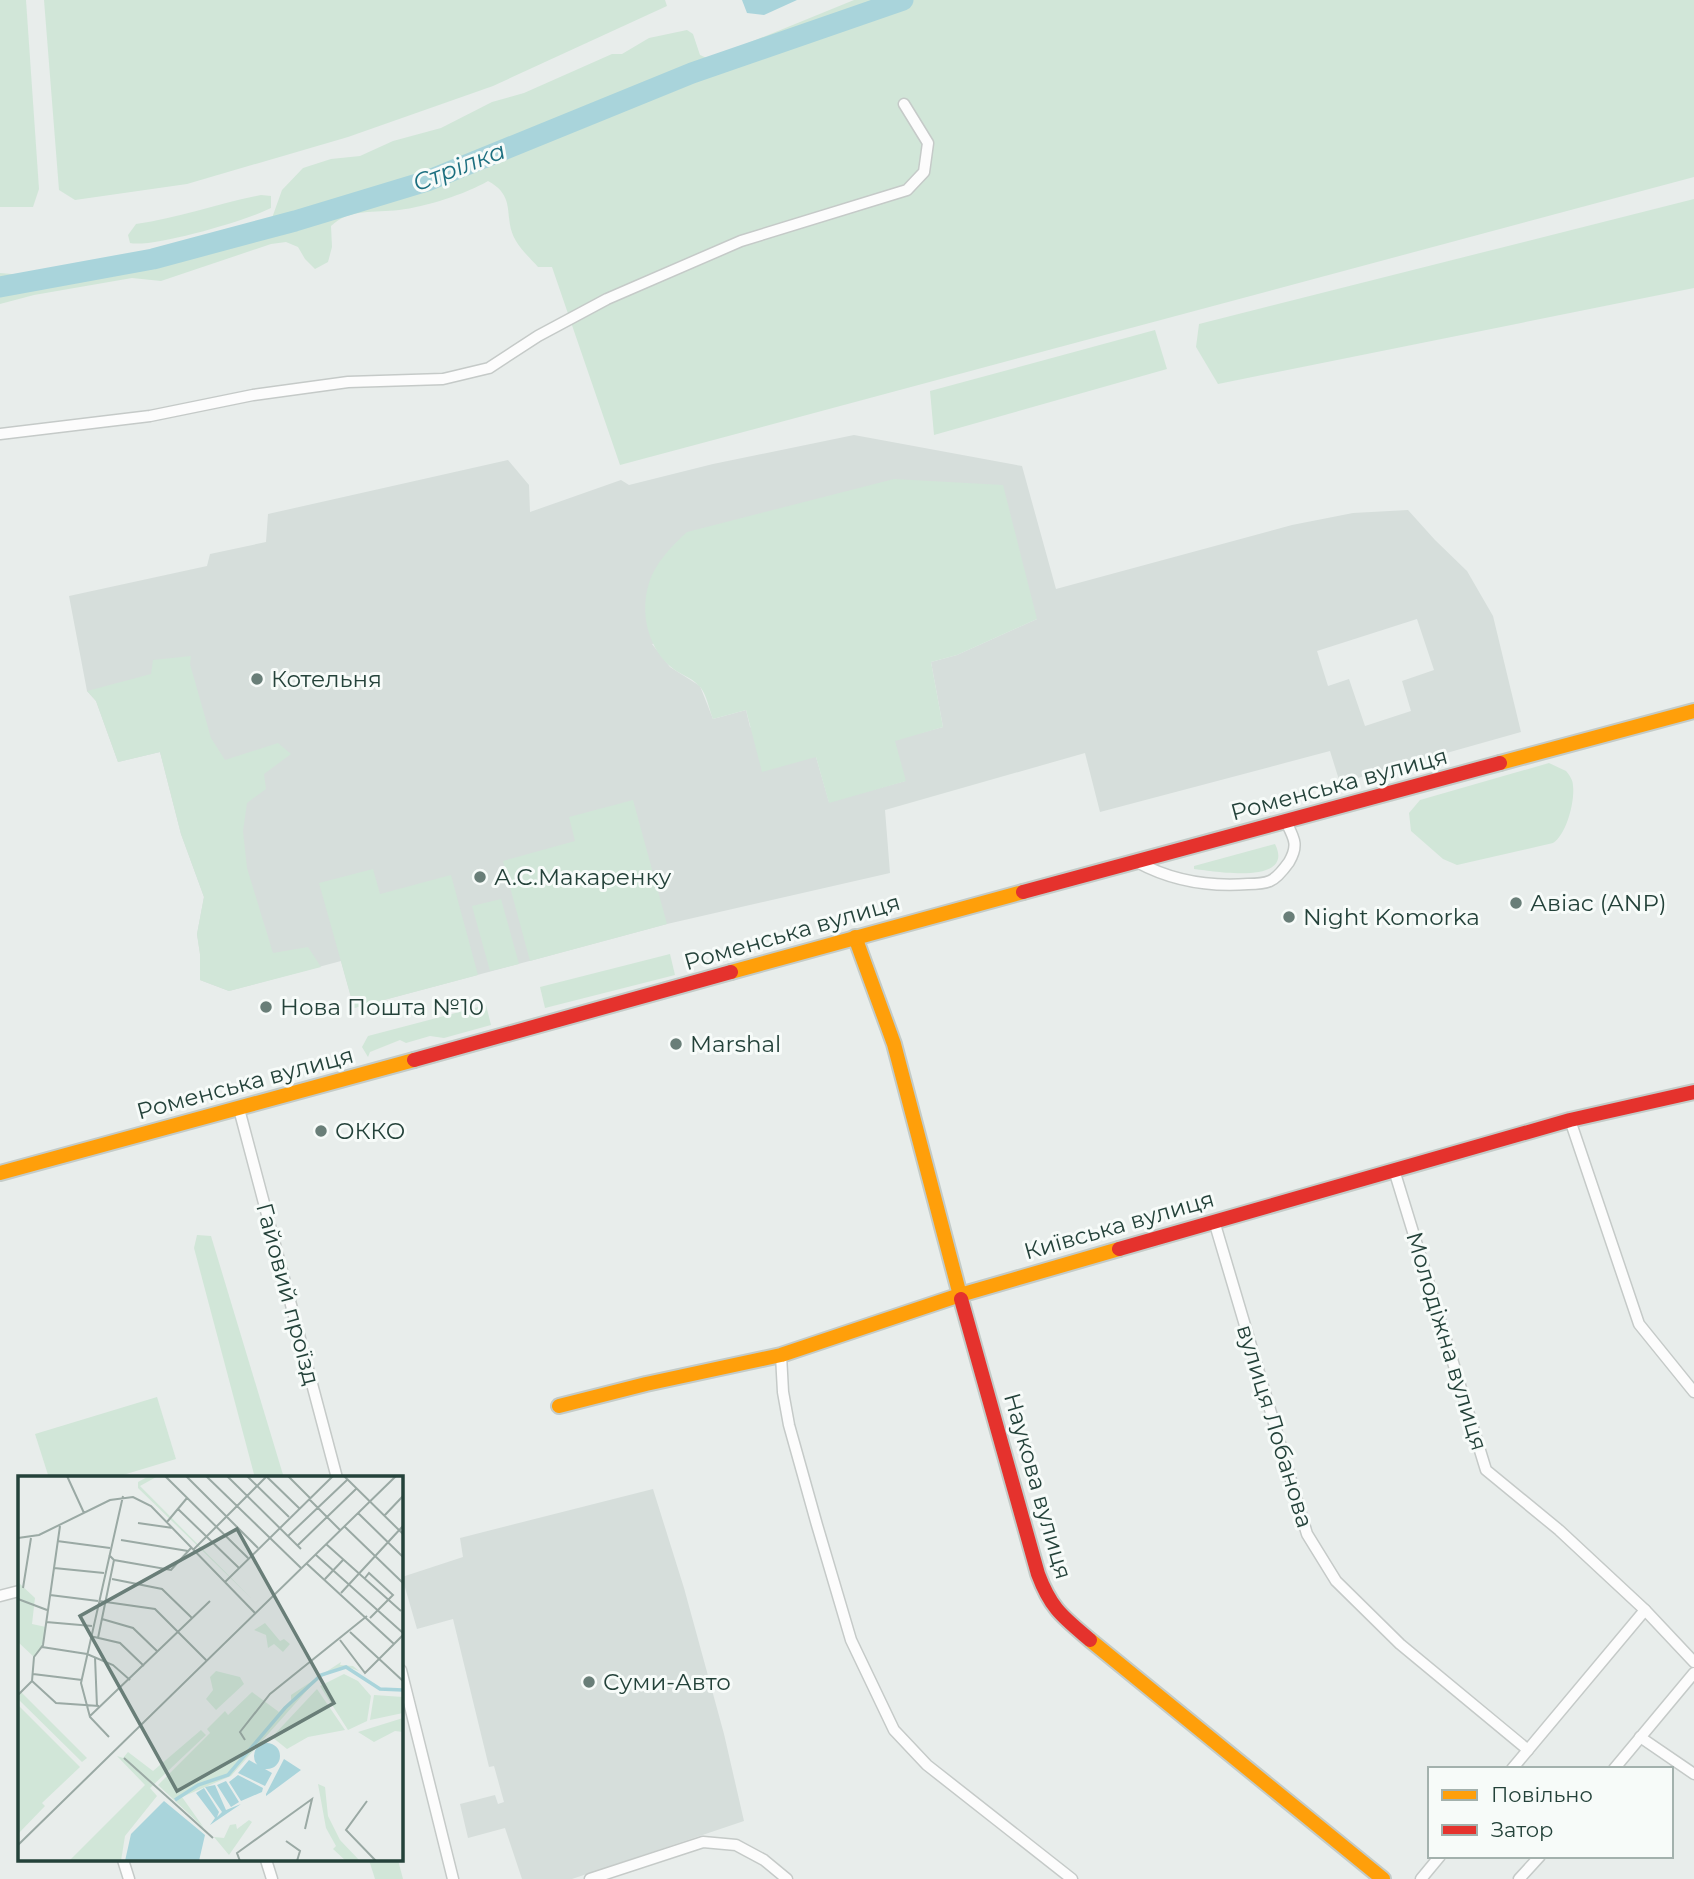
<svg xmlns="http://www.w3.org/2000/svg" width="1694" height="1879" viewBox="0 0 1694 1879" font-family="Montserrat,sans-serif">
	<style>
		.built { fill: #d6dedb; fill-rule: evenodd }
		.green { fill: #d1e6d8 }
		.water { fill: #a9d4db }
		.lines { fill: none; stroke-linecap: round; stroke-linejoin: round }
		.river { stroke: #a9d4db; stroke-width: 21 }
		.street-casing { stroke: #c5cac8; stroke-width: 13 }
		.slow-casing { stroke: #c3cbc8; stroke-width: 18 }
		.jam-casing { stroke: #c3cbc8; stroke-width: 18 }
		.street { stroke: #fcfcfc; stroke-width: 10 }
		.slow { stroke: #ff9f0a; stroke-width: 14 }
		.jam { stroke: #e5322d; stroke-width: 14 }
		.poi-dot { fill: #697e78; stroke: #f7fbf9; stroke-width: 2.5 }
		.labels { text-anchor: middle; stroke-width: 6; stroke-linejoin: round; paint-order: stroke }
		.poi-label { font-size: 23px; fill: #24423a; stroke: #f7fbf9; text-anchor: start }
		.street-label { font-size: 23px; fill: #24423a; stroke: #f7fbf9 }
		.water-label { font-size: 24px; font-style: italic; fill: #1c6f80; stroke: #f7fbf9 }
		.inset-river { fill: none; stroke: #a9d4db; stroke-width: 3.5 }
		.inset-road { fill: none; stroke: #9aa9a4; stroke-width: 2 }
		.view { fill: #697e78; fill-opacity: 0.15; stroke: #697e78; stroke-width: 3.5 }
		.inset-edge { fill: none; stroke: #24423a; stroke-width: 3.5 }
	</style>
	<rect width="100%" height="100%" fill="#e8edeb"/>
	<!-- built -->
	<g class="built">
		<path d="M 854,435 L 1022,466 L 1056,589 L 1292,525 L 1353,513 L 1408,510 L 1435,540 L 1467,571 L 1493,616 L 1521,732 L 1340,783 L 1330,751 L 1100,812 L 1085,753 L 885,810 L 890,873 L 667,924 L 354,1008 L 341,961 L 229,991 L 200,980 L 200,954 L 197,934 L 204,897 L 181,834 L 160,752 L 118,762 L 96,701 L 87,691 L 69,596 L 207,566 L 210,554 L 266,542 L 268,514 L 508,460 L 529,485 L 530,512 L 621,480 L 629,485 L 713,464 ZM 1037,619 L 957,655 L 931,662 L 943,727 L 894,740 L 905,781 L 829,802 L 816,757 L 750,727 L 746,710 L 713,719 L 700,686 L 670,667 L 652,644 ZM 1417,619 L 1434,670 L 1402,681 L 1411,711 L 1365,726 L 1349,679 L 1328,686 L 1317,651 Z"/>
		<polygon points="653,1489 684,1588 724,1734 744,1821 572,1879 522,1879 505,1828 468,1838 460,1804 495,1795 498,1804 504,1802 494,1766 489,1767 453,1619 417,1629 402,1577 463,1557 460,1538"/>
	</g>
	<!-- green -->
	<g class="green">
		<polygon points="0,0 26,0 39,189 33,207 0,207"/>
		<polygon points="44,0 665,0 667,6 493,86 348,137 187,184 75,200 59,190"/>
		<path d="M 854,0 L 1694,0 L 1694,177 L 620,465 L 552,267 L 538,267 C 531,259 521,250 516,241 C 502,218 518,197 488,181 C 466,194 425,207 399,210 C 375,213 350,208 331,226 L 332,247 L 328,262 L 315,269 L 305,259 L 298,247 L 286,242 L 271,244 L 161,281 L 132,278 L 34,295 L 0,304 L 0,273 L 35,276 L 59,269 L 67,271 L 95,264 L 110,265 L 138,261 L 161,254 L 176,255 L 199,238 L 219,231 L 272,218 L 282,190 L 303,168 L 331,159 L 360,156 L 393,141 L 441,128 L 492,102 L 524,93 L 612,54 L 622,54 L 649,38 L 687,30 L 693,34 L 700,55 L 709,59 Z"/>
		<path d="M 261,195 L 271,196 L 271,208 C 248,220 153,248 130,243 L 128,235 L 136,224 C 179,218 219,203 261,195 Z"/>
		<polygon points="1694,199 1694,288 1218,384 1196,347 1199,324"/>
		<polygon points="1155,330 1167,369 934,435 930,391"/>
		<path d="M 894,479 L 1003,485 L 1037,619 L 957,655 L 931,662 L 943,727 L 895,741 L 906,781 L 829,803 L 816,757 L 762,772 L 746,710 L 713,719 C 709,709 706,691 698,685 C 691,677 679,674 671,667 C 645,645 638,604 653,573 C 661,557 674,544 687,532 Z"/>
		<polygon points="191,656 190,664 211,738 225,760 278,743 291,754 264,774 266,789 247,803 243,831 247,868 273,953 308,947 321,967 229,991 200,980 200,954 197,934 204,897 181,834 160,752 118,762 96,701 87,691 151,674 153,660"/>
		<path d="M 1549,763 L 1566,771 C 1570,776 1573,780 1573,786 C 1575,802 1566,835 1553,843 L 1457,865 L 1443,859 L 1411,831 L 1409,813 L 1420,800 Z"/>
		<polygon points="633,800 667,924 530,961 503,861 575,841 569,817"/>
		<path d="M 1275,844 C 1296,886 1212,871 1194,869 L 1194,866 Z"/>
		<polygon points="373,869 380,894 451,875 478,975 354,1008 319,883"/>
		<polygon points="501,899 519,964 490,971 472,906"/>
		<polygon points="670,954 675,975 545,1008 540,987"/>
		<polygon points="486,1005 491,1025 444,1038 430,1036 406,1043 400,1040 370,1052 368,1057 362,1047 368,1036"/>
		<polygon points="197,1235 211,1236 284,1478 255,1478 194,1248"/>
		<polygon points="157,1397 176,1459 113,1478 49,1478 35,1434"/>
		<polygon points="369,1860 398,1860 403,1879 375,1879"/>
	</g>
	<!-- water -->
	<polygon class="water" points="742,0 797,0 764,15 747,13"/>
	<g class="lines">
		<!-- river -->
		<polyline class="river" points="0,287 153,259 295,221 427,181 692,73 903,0"/>
		<defs>
			<g id="street">
				<polyline points="0,434 150,416 253,395 348,382 443,379 489,368 538,336 607,299 741,241 907,190 924,172 928,143 904,104"/>
				<path d="M 1137,862 C 1172,881 1209,887 1248,884 C 1255,884 1263,884 1270,881 C 1277,878 1284,869 1289,862 C 1299,845 1294,838 1286,822"/>
				<polyline points="239,1109 337,1478"/>
				<polyline points="1570,1120 1639,1324 1694,1392"/>
				<polyline points="1394,1170 1486,1470 1559,1530 1645,1610 1694,1662"/>
				<polyline points="1214,1221 1307,1534 1336,1581 1400,1644 1528,1750"/>
				<polyline points="781,1355 783,1392 789,1425 817,1525 851,1640 894,1730 927,1765 1072,1879"/>
				<polyline points="0,1596 19,1591"/>
				<polyline points="401,1670 453,1879"/>
				<polyline points="1640,1737 1694,1774"/>
				<polyline points="1512,1769 1645,1610"/>
				<polyline points="1614,1769 1694,1673"/>
				<polyline points="123,1860 129,1879"/>
				<polyline points="266,1860 272,1879"/>
				<polyline points="590,1879 703,1842 736,1845 764,1860 787,1879"/>
				<polyline points="1421,1879 1440,1856"/>
				<polyline points="1519,1879 1540,1856"/>
			</g>
			<g id="slow">
				<polyline points="1500,763 1694,711"/>
				<polyline points="855,937 894,1044 961,1299"/>
				<polyline points="731,972 1023,892"/>
				<polyline points="0,1173 414,1060"/>
				<polyline points="559,1406 646,1384 781,1355 960,1295 1119,1249"/>
				<polyline points="1090,1640 1383,1879"/>
			</g>
			<g id="jam">
				<polyline points="1023,892 1500,763"/>
				<polyline points="414,1060 731,972"/>
				<polyline points="1119,1249 1570,1120 1694,1092"/>
				<path d="M 961,1299 L 1038,1574 C 1051,1609 1063,1617 1090,1640"/>
			</g>
		</defs>
		<!-- street casing -->
		<use href="#street" class="street-casing"/>
		<!-- slow casing -->
		<use href="#slow" class="slow-casing"/>
		<!-- jam casing -->
		<use href="#jam" class="jam-casing"/>
		<!-- street -->
		<use href="#street" class="street"/>
		<!-- slow -->
		<use href="#slow" class="slow"/>
		<!-- jam -->
		<use href="#jam" class="jam"/>
	</g>
	<!-- markers -->
	<g class="poi-dot">
		<circle cx="257" cy="679" r="7"/>
		<circle cx="480" cy="877" r="7"/>
		<circle cx="1516" cy="903" r="7"/>
		<circle cx="1289" cy="917" r="7"/>
		<circle cx="266" cy="1007" r="7"/>
		<circle cx="676" cy="1044" r="7"/>
		<circle cx="321" cy="1131" r="7"/>
		<circle cx="589" cy="1682" r="7"/>
	</g>
	<g class="labels">
		<!-- poi labels -->
		<g class="poi-label">
			<text x="271" y="687">Котельня</text>
			<text x="494" y="885">А.С.Макаренку</text>
			<text x="1530" y="911">Авіас (ANP)</text>
			<text x="1303" y="925">Night Komorka</text>
			<text x="280" y="1015">Нова Пошта №10</text>
			<text x="690" y="1052">Marshal</text>
			<text x="335" y="1139">ОККО</text>
			<text x="603" y="1690">Суми-Авто</text>
		</g>
		<!-- street labels -->
		<g class="street-label">
			<text transform="translate(1339 784) rotate(-15)" y="8">Роменська вулиця</text>
			<text transform="translate(792 932) rotate(-16)" y="8">Роменська вулиця</text>
			<text transform="translate(245 1083) rotate(-15)" y="8">Роменська вулиця</text>
			<text transform="translate(1119 1225) rotate(-16)" y="8">Київська вулиця</text>
			<text transform="translate(288 1294) rotate(75)" y="8">Гайовий проїзд</text>
			<text transform="translate(1447 1341) rotate(73)" y="8">Молодіжна вулиця</text>
			<text transform="translate(1275 1426) rotate(73)" y="8">вулиця Лобанова</text>
			<text transform="translate(1038 1486) rotate(74)" y="8">Наукова вулиця</text>
		</g>
		<!-- water labels -->
		<g class="water-label">
			<text transform="translate(459 167) rotate(-21)" y="8">Стрілка</text>
		</g>
	</g>
	<!-- overview -->
	<g transform="translate(18 1476)">
		<rect width="385" height="385" fill="#e8edeb"/>
		<path d="M 131,0 L 140,0 L 122,10 L 234,123 L 120,12 L 120,6 ZM 0,106 L 17,122 L 14,148 L 28,151 L 25,169 L 16,181 L 0,166 ZM 247,147 L 262,165 L 266,163 L 272,168 L 265,176 L 256,168 L 250,172 L 248,159 L 236,154 ZM 323,186 L 322,189 L 335,190 L 341,195 L 327,190 L 299,203 L 213,300 L 164,321 L 186,352 L 140,309 L 192,257 L 189,253 L 207,235 L 210,239 L 234,216 L 261,236 L 273,225 L 273,219 ZM 198,195 L 222,201 L 226,208 L 198,234 L 188,223 L 195,214 L 192,201 ZM 326,198 L 340,205 L 353,220 L 349,245 L 330,254 L 302,210 ZM 299,213 L 327,254 L 290,261 L 269,273 L 254,261 ZM 3,216 L 69,282 L 64,286 L 0,223 ZM 356,219 L 385,221 L 385,237 L 352,244 ZM 0,229 L 62,291 L 24,327 L 27,330 L 0,358 ZM 385,242 L 385,256 L 377,255 L 356,266 L 340,256 ZM 183,254 L 188,259 L 132,312 L 139,320 L 107,360 L 103,385 L 51,385 L 127,309 L 99,280 L 105,282 L 110,276 L 135,295 ZM 300,308 L 307,311 L 310,340 L 322,364 L 342,385 L 328,385 L 315,373 L 318,370 L 308,352 ZM 231,344 L 234,346 L 211,379 L 196,361 L 206,362 L 212,349 L 218,348 L 219,353 Z" fill="#d1e6d8"/>
		<path d="M236 280a13 13 0 1 1 26 0a13 13 0 1 1-26 0ZM 266,283 L 283,294 L 248,320 L 248,318 ZM 231,284 L 254,297 L 247,310 L 220,297 ZM 220,299 L 245,312 L 244,316 L 223,325 L 211,306 ZM 208,305 L 221,326 L 213,331 L 199,309 ZM 197,309 L 208,334 L 223,328 L 192,349 L 197,342 L 178,317 L 186,312 L 201,336 L 199,341 L 204,336 L 187,311 ZM 146,325 L 187,359 L 181,385 L 107,385 L 113,358 Z" fill="#a9d4db"/>
		<path class="inset-river" d="M 157,324 L 180,309 L 210,299 L 267,232 L 303,199 L 328,191 L 362,213 L 385,214"/>
		<path class="inset-road" d="M 49,0 L 66,37M 147,0 L 230,82M 168,0 L 240,72M 188,0 L 283,92M 209,0 L 283,73M 229,0 L 271,41M 248,0 L 281,32M 270,0 L 292,22M 326,0 L 385,58M 291,23 L 322,54M 160,33 L 221,92M 340,37 L 385,81M 366,40 L 385,20M 149,46 L 169,22M 120,47 L 155,52M 326,50 L 385,107M 270,60 L 329,4M 0,62 L 21,59 L 92,24 L 115,21 L 133,30 L 237,137M 103,64 L 170,75M 39,65 L 92,72M 308,68 L 383,135M 280,69 L 338,13M 175,74 L 249,0M 91,79 L 96,84 L 153,94 L 173,72M 298,79 L 385,157M 288,87 L 376,168M 36,92 L 86,97M 347,102 L 351,97 L 375,119 L 352,142M 94,103 L 144,113 L 174,142M 307,103 L 325,84M 207,106 L 315,0M 5,112 L 13,62M 323,117 L 385,50M 32,119 L 80,125M 0,123 L 29,134M 81,125 L 137,133 L 188,184M 84,143 L 115,152 L 140,176M 28,146 L 74,150M 332,156 L 385,205M 72,160 L 102,167 L 126,190M 80,162 L 96,84M 322,164 L 347,197 L 385,159M 24,171 L 69,178 L 95,189 L 112,204M 77,181 L 79,231M 15,198 L 64,204M 14,205 L 38,227 L 81,230M 0,219 L 14,205 L 16,181 L 25,169 L 42,50M 72,240 L 192,125M 91,261 L 72,241 L 63,207 L 105,20M 227,264 L 222,256 L 252,218 L 349,140M 106,282 L 195,362M 349,325 L 328,354 L 358,385M 268,365 L 282,375 L 279,385M 0,369 L 378,0M 222,385 L 219,377 L 294,323 L 287,353"/>
		<path class="view" d="M 219,53 L 316,227 L 159,315 L 62,140 Z"/>
		<rect width="385" height="385" class="inset-edge"/>
	</g>
	<!-- legend -->
	<rect x="1428" y="1767" width="245" height="91" fill="#f7fbf9" stroke="#a3b1ad" stroke-width="2"/>
	<rect x="1442" y="1790" width="35" height="10" fill="#ff9f0a" stroke="#a3b1ad" stroke-width="2"/>
	<text x="1491" y="1802" font-size="21" fill="#24423a">Повільно</text>
	<rect x="1442" y="1825" width="35" height="10" fill="#e5322d" stroke="#a3b1ad" stroke-width="2"/>
	<text x="1491" y="1837" font-size="21" fill="#24423a">Затор</text>
</svg>
